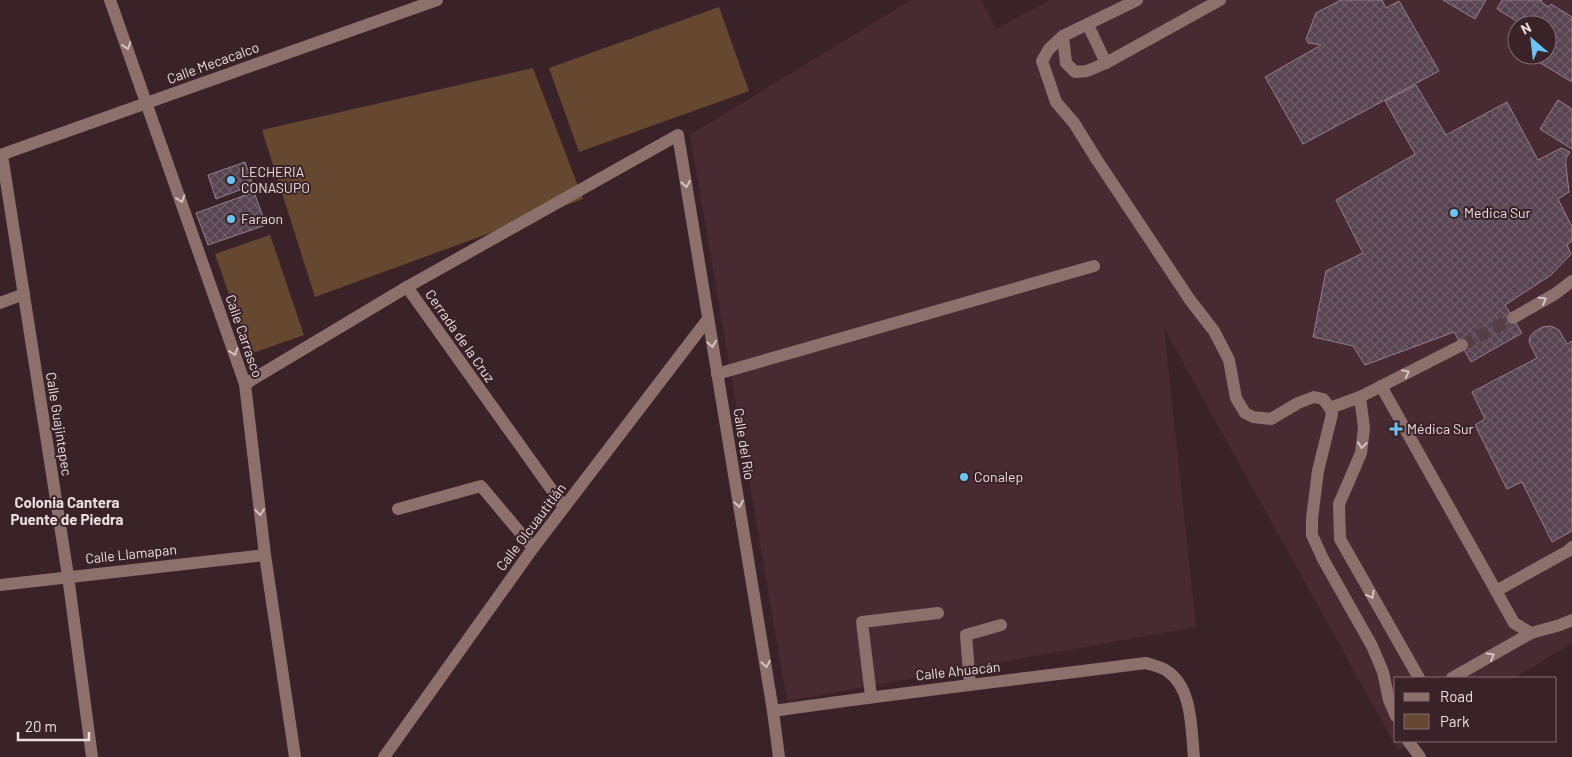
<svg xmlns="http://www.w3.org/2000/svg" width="1572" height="757" viewBox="0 0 1572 757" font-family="Barlow,sans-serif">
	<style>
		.built { fill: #482b32; fill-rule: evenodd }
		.green { fill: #664730 }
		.building { fill: url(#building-cross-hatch); stroke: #947d8c }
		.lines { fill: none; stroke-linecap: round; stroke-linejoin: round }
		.minor-tunnel { stroke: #553f44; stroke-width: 12; stroke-dasharray: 12 6; stroke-linecap: butt }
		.minor { stroke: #8c706b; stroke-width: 12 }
		.oneway { stroke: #d5c2c3 }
		.poi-dot { fill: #6bc3f2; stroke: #3a2328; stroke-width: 2 }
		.labels { text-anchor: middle; stroke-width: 4; stroke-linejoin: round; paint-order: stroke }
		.street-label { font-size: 14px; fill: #eddde0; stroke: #3a2328 }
		.poi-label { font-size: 14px; fill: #eddde0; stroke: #3a2328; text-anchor: start }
		.neighbourhood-label { font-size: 15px; font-weight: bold; fill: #eddde0; stroke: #3a2328 }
	</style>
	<defs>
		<pattern id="building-cross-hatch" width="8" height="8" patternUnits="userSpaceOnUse" patternTransform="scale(1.25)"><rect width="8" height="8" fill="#574351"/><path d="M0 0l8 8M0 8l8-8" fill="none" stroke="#6f5e6a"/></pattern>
	</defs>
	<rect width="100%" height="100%" fill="#3a2328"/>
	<!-- built -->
	<path class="built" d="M 911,0 L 981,0 L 996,29 L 1050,0 L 1572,0 L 1572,643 L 1514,678 L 1396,678 L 1396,741 L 1412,741 L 1398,750 L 1164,328 L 1196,627 L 787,701 L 690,135 ZM 1517,25 L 1547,25 L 1547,55 L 1517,55 Z"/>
	<!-- green -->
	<g class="green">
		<polygon points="719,7 749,91 579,152 549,68"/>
		<polygon points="533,68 583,199 315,297 262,130"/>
		<polygon points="270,235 304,335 250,354 215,254"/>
	</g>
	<!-- building -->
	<g class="building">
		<polygon points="1341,0 1382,0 1386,8 1399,1 1439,71 1303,144 1265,77 1321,45 1308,43 1306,39 1316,13"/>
		<polygon points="1443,0 1486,0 1475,19"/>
		<polygon points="1502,0 1542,0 1541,2 1549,7 1551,4 1572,17 1572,82 1527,55 1547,55 1547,25 1523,25 1497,9"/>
		<polygon points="1416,85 1446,135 1507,102 1538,160 1561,148 1570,152 1566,158 1566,166 1569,192 1558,199 1572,227 1572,241 1567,245 1571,254 1551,275 1505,305 1522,333 1471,362 1454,332 1365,365 1353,346 1313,337 1326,271 1363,253 1336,200 1415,154 1385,101"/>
		<polygon points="1558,100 1572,109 1572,149 1540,129"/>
		<polygon points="245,162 253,185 216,199 208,175"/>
		<polygon points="254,192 266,225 208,245 196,213"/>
		<polygon points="1551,326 1559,330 1567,344 1572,341 1572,531 1552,542 1522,482 1507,489 1475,425 1485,419 1472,392 1537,358 1529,342 1530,337 1535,331 1543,327"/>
	</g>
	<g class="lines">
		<!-- minor-tunnel -->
		<polyline class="minor-tunnel" points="1462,345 1513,318"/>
		<!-- minor -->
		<g class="minor">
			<polyline points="110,0 245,384 265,555 295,757"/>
			<polyline points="1137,0 1063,36 1049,49 1042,61 1056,102 1074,123 1097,160 1190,300 1214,331 1229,360 1236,398 1245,413 1253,417 1271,419 1298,403 1314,397 1323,399 1330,408 1332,414 1318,471 1312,519 1312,535 1323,559 1372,646 1383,672 1389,700 1396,716"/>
			<polyline points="1088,25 1106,63"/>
			<polyline points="1063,36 1066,63 1075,72 1087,71 1106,63 1220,0"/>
			<polyline points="0,155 437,0"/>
			<polyline points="2,155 68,576 92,757"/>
			<polyline points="407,287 564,507"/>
			<polyline points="0,303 24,294"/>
			<polyline points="1513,318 1555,294 1572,281"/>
			<polyline points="717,374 1094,266"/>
			<polyline points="245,384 407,287 678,135 773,711 779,757"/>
			<polyline points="1381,386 1514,623 1531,633 1560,625 1572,620"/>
			<polyline points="1360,397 1364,428 1361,453 1339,504 1340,539 1419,678"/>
			<polyline points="1330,408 1360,397 1462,345"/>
			<polyline points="398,509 481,486 533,548"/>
			<polyline points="0,585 265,555"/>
			<polyline points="1496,591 1568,551 1572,547"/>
			<polyline points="1452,678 1531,633"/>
			<polyline points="970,685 966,635 1001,625"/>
			<polyline points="871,696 862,622 938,613"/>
			<path d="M 773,711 C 897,693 1021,679 1146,663 C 1152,665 1162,667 1167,671 C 1193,688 1191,730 1194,757"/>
			<polyline points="1408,741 1420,757"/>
			<polyline points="384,757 533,548 708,319"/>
		</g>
	</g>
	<!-- one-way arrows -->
	<defs><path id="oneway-chevron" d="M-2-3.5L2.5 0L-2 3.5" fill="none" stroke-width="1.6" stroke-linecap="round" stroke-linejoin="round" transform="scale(1.25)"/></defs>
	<g class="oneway">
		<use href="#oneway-chevron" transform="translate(127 46) rotate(70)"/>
		<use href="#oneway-chevron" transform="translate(686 184) rotate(81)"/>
		<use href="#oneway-chevron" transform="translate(181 199) rotate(71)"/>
		<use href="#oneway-chevron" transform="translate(1543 300) rotate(-30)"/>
		<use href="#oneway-chevron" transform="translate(712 344) rotate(81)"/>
		<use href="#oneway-chevron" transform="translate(234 352) rotate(71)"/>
		<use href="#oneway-chevron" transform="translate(1406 373) rotate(-27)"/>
		<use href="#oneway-chevron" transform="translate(1362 445) rotate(96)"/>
		<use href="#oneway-chevron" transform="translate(739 504) rotate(81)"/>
		<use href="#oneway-chevron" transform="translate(260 512) rotate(83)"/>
		<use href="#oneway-chevron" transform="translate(1371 595) rotate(61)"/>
		<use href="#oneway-chevron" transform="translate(1491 656) rotate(-30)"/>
		<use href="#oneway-chevron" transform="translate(766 664) rotate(81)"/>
	</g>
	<!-- markers -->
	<g class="poi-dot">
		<circle cx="231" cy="180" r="5"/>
		<circle cx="1454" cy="213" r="5"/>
		<circle cx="231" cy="219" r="5"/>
		<path d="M1393.5 421.5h5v5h5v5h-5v5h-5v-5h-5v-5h5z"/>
		<circle cx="964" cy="477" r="5"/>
	</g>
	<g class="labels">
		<!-- street labels -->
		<g class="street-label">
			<text transform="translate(213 63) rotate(-20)" y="5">Calle Mecacalco</text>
			<text transform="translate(244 336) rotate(71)" y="5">Calle Carrasco</text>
			<text transform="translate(460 336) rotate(55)" y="5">Cerrada de la Cruz</text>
			<text transform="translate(59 424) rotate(81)" y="5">Calle Guajintepec</text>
			<text transform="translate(744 444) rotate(81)" y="5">Calle del Río</text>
			<text transform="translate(531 527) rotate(-53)" y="5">Calle Olcuautitlán</text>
			<text transform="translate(131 554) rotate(-6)" y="5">Calle Llamapan</text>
			<text transform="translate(958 671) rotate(-6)" y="5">Calle Ahuacán</text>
		</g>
		<!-- poi labels -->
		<g class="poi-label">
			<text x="241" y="177">LECHERIA<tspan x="241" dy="16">CONASUPO</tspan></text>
			<text x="1464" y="218">Medica Sur</text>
			<text x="241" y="224">Faraon</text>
			<text x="1407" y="434">Médica Sur</text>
			<text x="974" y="482">Conalep</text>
		</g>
		<!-- neighbourhood labels -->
		<g class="neighbourhood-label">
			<text x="67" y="508">Colonia Cantera<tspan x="67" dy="17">Puente de Piedra</tspan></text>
		</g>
	</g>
	<!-- legend -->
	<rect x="1394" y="677" width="162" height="65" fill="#3a2328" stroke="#826d72"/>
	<rect x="1404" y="693" width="25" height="8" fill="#8c706b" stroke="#826d72"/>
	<text x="1440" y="702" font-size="15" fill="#eddde0">Road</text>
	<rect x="1404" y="714" width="25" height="15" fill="#664730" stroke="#826d72"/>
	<text x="1440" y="727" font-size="15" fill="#eddde0">Park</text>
	<!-- north arrow -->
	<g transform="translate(1532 40) rotate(332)"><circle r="24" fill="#3a2328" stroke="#826d72"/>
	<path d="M0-4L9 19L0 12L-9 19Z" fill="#6bc3f2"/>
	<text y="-8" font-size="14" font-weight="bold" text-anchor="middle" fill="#eddde0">N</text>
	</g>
	<!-- scale -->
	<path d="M18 732v8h71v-8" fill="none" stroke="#eddde0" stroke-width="2.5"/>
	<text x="25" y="732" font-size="15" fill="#eddde0" stroke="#3a2328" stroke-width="4" paint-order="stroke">20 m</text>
</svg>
